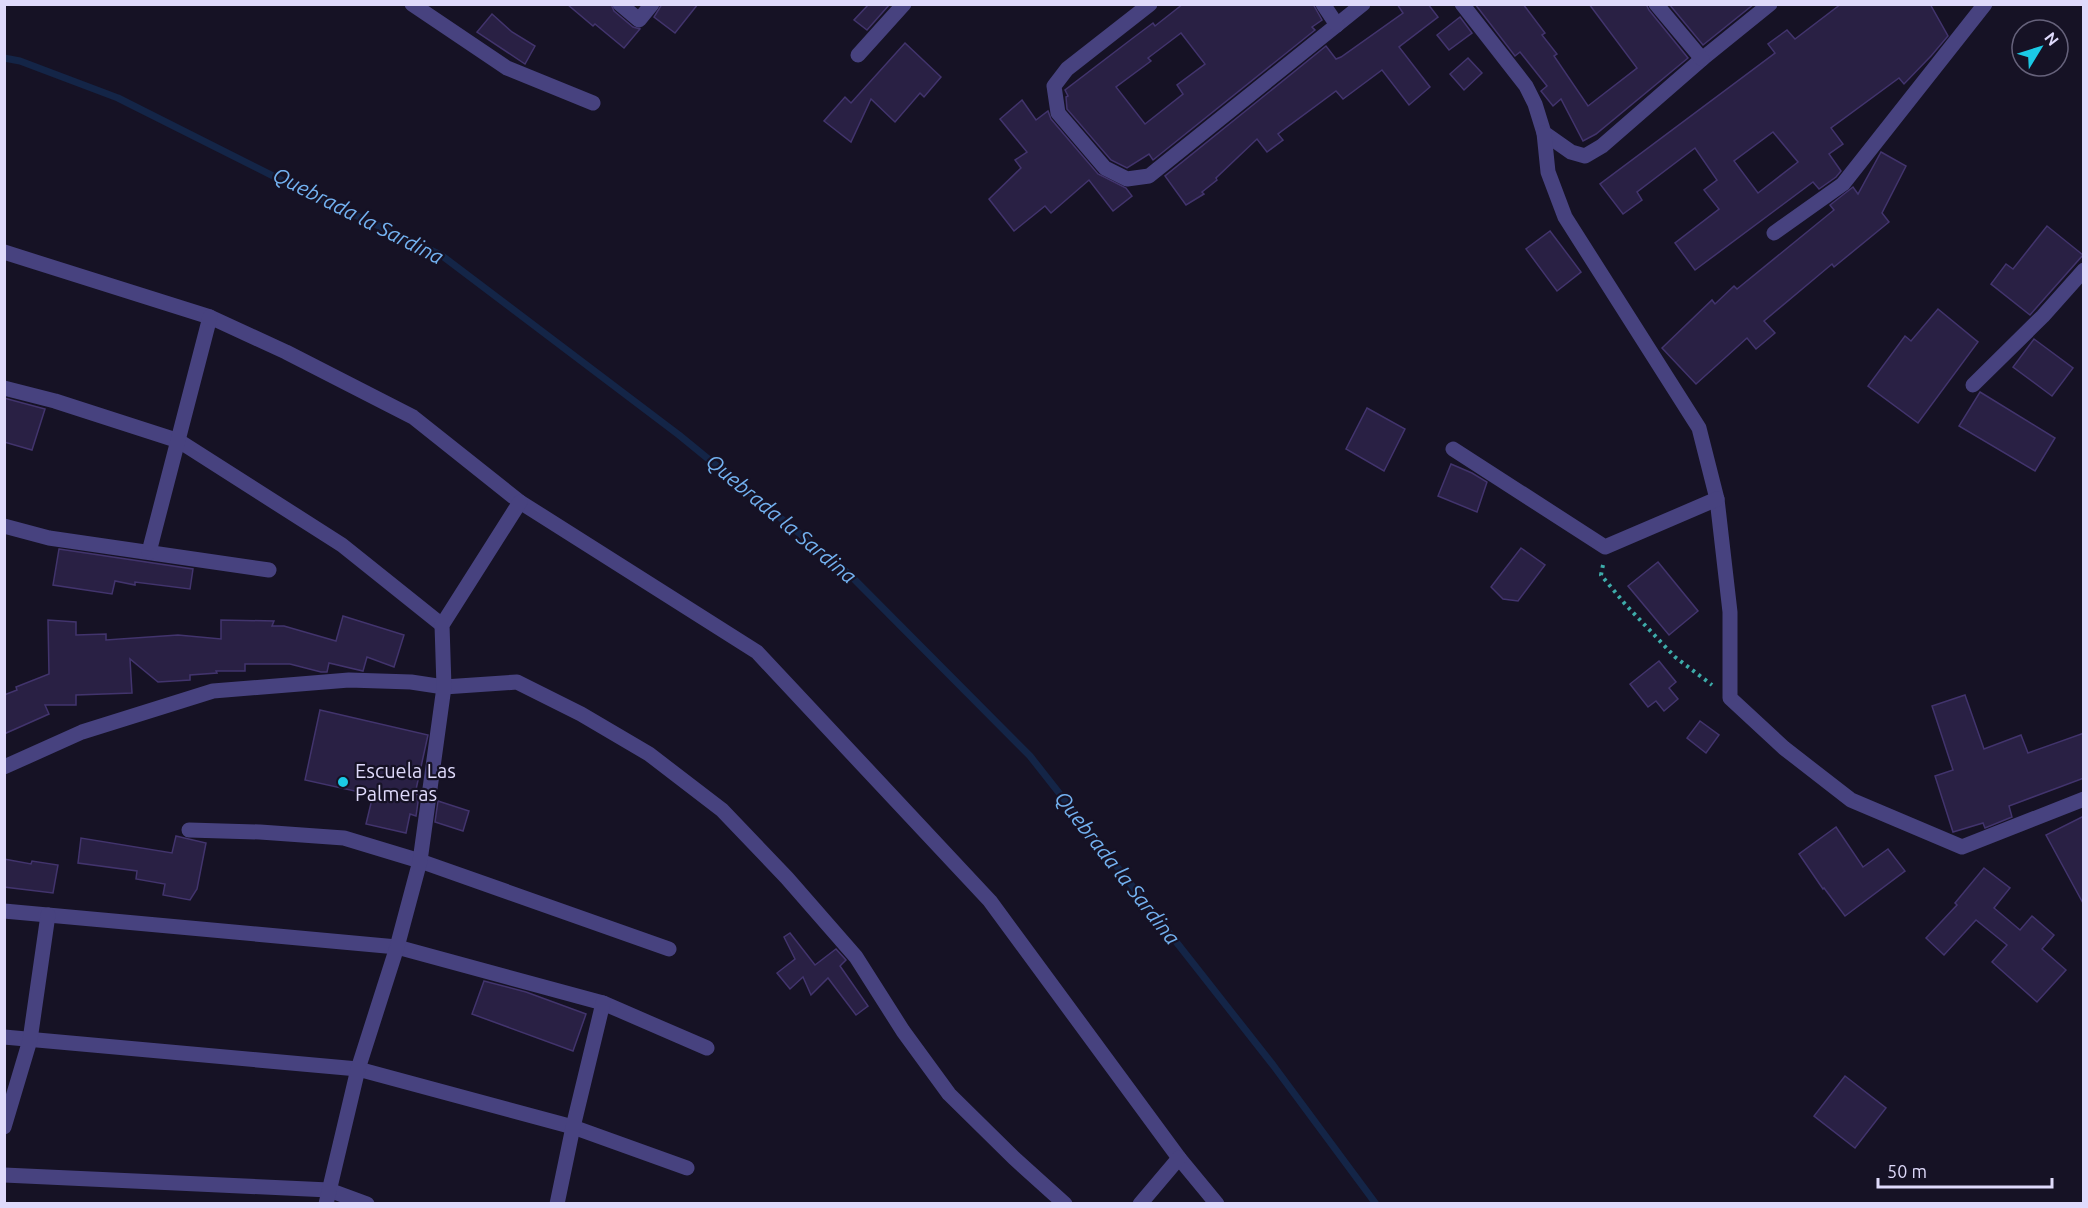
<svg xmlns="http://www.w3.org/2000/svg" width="2088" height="1208" viewBox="0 0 2088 1208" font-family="Ubuntu,sans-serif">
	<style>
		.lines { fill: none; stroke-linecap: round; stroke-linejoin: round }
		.stream { stroke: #142547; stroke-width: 7 }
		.building { fill: #292044; stroke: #42346d; stroke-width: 1.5; fill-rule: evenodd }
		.path { stroke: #3dacaa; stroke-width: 4; stroke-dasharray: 3 4.5; stroke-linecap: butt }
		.minor { stroke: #47427f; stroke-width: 15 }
		.poi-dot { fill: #1bcae6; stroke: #161225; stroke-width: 2 }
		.labels { text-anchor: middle; stroke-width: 4.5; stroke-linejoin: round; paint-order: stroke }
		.poi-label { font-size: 20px; fill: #dfdafb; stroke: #161225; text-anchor: start }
		.water-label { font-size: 21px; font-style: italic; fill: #73b1f0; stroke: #161225 }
	</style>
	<rect width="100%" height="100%" fill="#161225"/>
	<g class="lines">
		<!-- stream -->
		<polyline class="stream" points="4,58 20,61 118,98 295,187 441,255 679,435 849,574 1030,756 1273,1065 1376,1204"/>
	</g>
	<!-- building -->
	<g class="building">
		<polygon points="567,4 611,4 614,11 633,27 640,29 624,48 595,24 593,26"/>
		<polygon points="662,4 698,4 675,33 654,17"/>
		<polygon points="869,4 890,4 867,30 854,20"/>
		<path d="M 1183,4 L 1313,4 L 1322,20 L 1312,27 L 1315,30 L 1153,160 L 1149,154 L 1127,168 L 1111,160 L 1067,109 L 1066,97 L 1068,96 L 1065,90 L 1133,38 L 1153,23 L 1155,26 ZM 1181,33 L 1205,64 L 1177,85 L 1183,94 L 1145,124 L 1116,87 L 1151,61 L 1148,58 Z"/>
		<polygon points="1397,4 1428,4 1438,17 1399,47 1430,87 1409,105 1382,70 1343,99 1336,91 1278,134 1283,140 1267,152 1257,139 1216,178 1217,180 1202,192 1204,194 1186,205 1165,176 1326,46 1336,59 1341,57 1403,13"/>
		<polygon points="1475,4 1523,4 1545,33 1542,35 1557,54 1554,56 1588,106 1637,68 1589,4 1646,4 1649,10 1688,58 1596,134 1583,141 1561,99 1553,106 1541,91 1547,86 1520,52 1515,56"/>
		<polygon points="1669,4 1754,4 1703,45"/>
		<path d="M 1841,4 L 1930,4 L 1948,36 L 1931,56 L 1904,84 L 1899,78 L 1831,128 L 1843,144 L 1829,154 L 1841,171 L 1836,177 L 1819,189 L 1813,182 L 1695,270 L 1675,243 L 1719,209 L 1704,190 L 1717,180 L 1695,148 L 1637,192 L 1642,200 L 1623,214 L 1600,184 L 1775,53 L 1768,44 L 1787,30 L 1795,39 ZM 1773,132 L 1798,162 L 1758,193 L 1734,161 Z"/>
		<polygon points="492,14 512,32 535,46 525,64 477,32"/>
		<polygon points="1460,17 1472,33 1449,50 1437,35"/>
		<polygon points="905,43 941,77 924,97 920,93 895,122 871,99 851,142 824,121 845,97 851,103"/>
		<polygon points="1468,58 1482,73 1464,90 1450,74"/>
		<polygon points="1022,100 1036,120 1048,111 1051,119 1098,174 1126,188 1132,196 1113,211 1089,180 1051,213 1045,206 1014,231 989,199 1021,168 1015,160 1027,152 1000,119"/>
		<polygon points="1881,152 1906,166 1882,213 1889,222 1834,267 1832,264 1764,321 1775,333 1756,349 1747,338 1696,384 1662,348 1712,300 1715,304 1734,286 1737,289 1834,210 1830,205 1853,187 1858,194"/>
		<polygon points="2047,226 2083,255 2030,315 1991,284 2006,264 2013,269"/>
		<polygon points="1550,231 1581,272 1557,291 1526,249"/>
		<polygon points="1938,309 1978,342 1918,423 1868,386 1905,336 1911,341"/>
		<polygon points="2034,339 2073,368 2052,396 2013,367"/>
		<polygon points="1980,392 2055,438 2035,471 1959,426"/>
		<polygon points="4,398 45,409 32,450 4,442"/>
		<polygon points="1367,408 1405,429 1384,471 1346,449"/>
		<polygon points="1451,464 1472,473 1487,482 1477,512 1438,496"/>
		<polygon points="1521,548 1545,565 1518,601 1503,599 1491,587"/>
		<polygon points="59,549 193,569 190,589 135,582 135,585 115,581 112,594 53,585"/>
		<polygon points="1658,562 1698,611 1669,635 1628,586"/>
		<polygon points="343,616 404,635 394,667 367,657 363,671 329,663 327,672 321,672 290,664 245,664 245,671 216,671 217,673 190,675 190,680 158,682 130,659 132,693 76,695 76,705 45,705 49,714 4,734 4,695 17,690 16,687 49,674 48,620 76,622 76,635 106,634 106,640 178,635 221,639 221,620 274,621 272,626 284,626 336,641"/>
		<polygon points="1659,661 1676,682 1669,688 1678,699 1664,711 1656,701 1648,707 1630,684"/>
		<polygon points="1965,695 1984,749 2021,735 2028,753 2084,733 2084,778 2009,806 2012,817 1985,828 1983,823 1953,832 1935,776 1953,770 1932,706"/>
		<polygon points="320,710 428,735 415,794 419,795 416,816 410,814 406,833 366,824 373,795 305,780"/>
		<polygon points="1700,721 1719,735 1706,753 1687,738"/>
		<polygon points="438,801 469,811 463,831 435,822"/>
		<polygon points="2084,816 2084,905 2046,835"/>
		<polygon points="1836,827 1863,867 1888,849 1905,871 1845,916 1824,888 1823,889 1799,854"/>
		<polygon points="176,836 206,843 197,889 190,900 163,895 165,884 136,879 137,871 78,863 81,838 172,853"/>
		<polygon points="4,859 31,864 32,861 58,865 53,893 4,887"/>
		<polygon points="1984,868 2010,888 1994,908 2020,930 2032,916 2054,935 2042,949 2066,970 2037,1002 1992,962 2007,945 1976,920 1944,955 1926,938 1957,905 1955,903"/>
		<polygon points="790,933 815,965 836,949 846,960 840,966 868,1006 856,1015 828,978 811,995 803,977 790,989 777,973 795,959 784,937"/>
		<polygon points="484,981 526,992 586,1014 573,1051 472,1014"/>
		<polygon points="1845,1076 1886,1108 1855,1148 1814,1116"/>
	</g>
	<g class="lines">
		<!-- path -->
		<polyline class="path" points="1603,565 1601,575 1625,604 1675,657 1712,685"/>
		<!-- minor -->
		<g class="minor">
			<polyline points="412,4 507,68 593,103"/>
			<polyline points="620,4 639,20 652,4"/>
			<polyline points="1150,4 1067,69 1054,86 1058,113 1105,168 1127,179 1149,176 1363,4"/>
			<polyline points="1323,4 1337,25"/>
			<polyline points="1462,4 1526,86 1535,104 1544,133 1571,152 1585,156 1602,146 1702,59 1770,4"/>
			<polyline points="1656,4 1702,59"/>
			<polyline points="858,55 904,4"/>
			<polyline points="1544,133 1548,172 1565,217 1699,428 1717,499 1730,612 1730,698 1784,748 1851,800 1962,847 2084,799"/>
			<polyline points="1774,233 1843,184 1985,4"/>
			<polyline points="4,252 210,317 286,352 413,417 520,502 757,652 990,901 1179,1158 1217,1204"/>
			<polyline points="1973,385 2043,316 2084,270"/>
			<polyline points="4,388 55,401 179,441 342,545 442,625"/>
			<polyline points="1453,449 1605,547 1717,499"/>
			<polyline points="4,526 49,538 269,570"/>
			<polyline points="149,552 210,317"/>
			<polyline points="4,767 82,732 213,691 349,680 411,682 444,687 517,682 581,714 649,754 722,810 787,878 856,957 903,1031 949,1094 1014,1158 1065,1204"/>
			<polyline points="189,830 260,832 344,838 420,861 669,949"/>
			<polyline points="4,911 397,947 603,1003 707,1048"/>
			<polyline points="4,1037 358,1069 573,1127 687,1168"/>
			<polyline points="4,1127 30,1040 48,915"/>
			<polyline points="4,1175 329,1190 367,1204"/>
			<polyline points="326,1204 358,1069 397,947 420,861 444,687 442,625 520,502"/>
			<polyline points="557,1204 573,1127 603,1003"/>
			<polyline points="1140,1204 1179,1158"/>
		</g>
	</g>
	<!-- markers -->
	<circle class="poi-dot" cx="343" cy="782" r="6"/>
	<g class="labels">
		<!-- poi labels -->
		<g class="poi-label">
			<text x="355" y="778">Escuela Las<tspan x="355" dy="23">Palmeras</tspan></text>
		</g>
		<!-- water labels -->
		<g class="water-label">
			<text transform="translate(358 216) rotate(27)" y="7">Quebrada la Sardina</text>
			<text transform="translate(781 519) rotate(40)" y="7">Quebrada la Sardina</text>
			<text transform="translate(1117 868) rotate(52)" y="7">Quebrada la Sardina</text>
		</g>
	</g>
	<!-- border -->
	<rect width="2088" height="1208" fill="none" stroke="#dfdafb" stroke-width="12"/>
	<!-- north arrow -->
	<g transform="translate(2040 48) rotate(52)"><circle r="28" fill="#161225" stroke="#66627b" stroke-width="1.5"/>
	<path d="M0-4.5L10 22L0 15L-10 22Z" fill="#1bcae6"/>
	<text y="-9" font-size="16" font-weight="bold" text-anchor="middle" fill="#dfdafb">N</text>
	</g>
	<!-- scale -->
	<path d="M1878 1178v9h174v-9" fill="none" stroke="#dfdafb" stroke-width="3"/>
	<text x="1887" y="1178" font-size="18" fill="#dfdafb" stroke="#161225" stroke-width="4.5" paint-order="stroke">50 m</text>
</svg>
